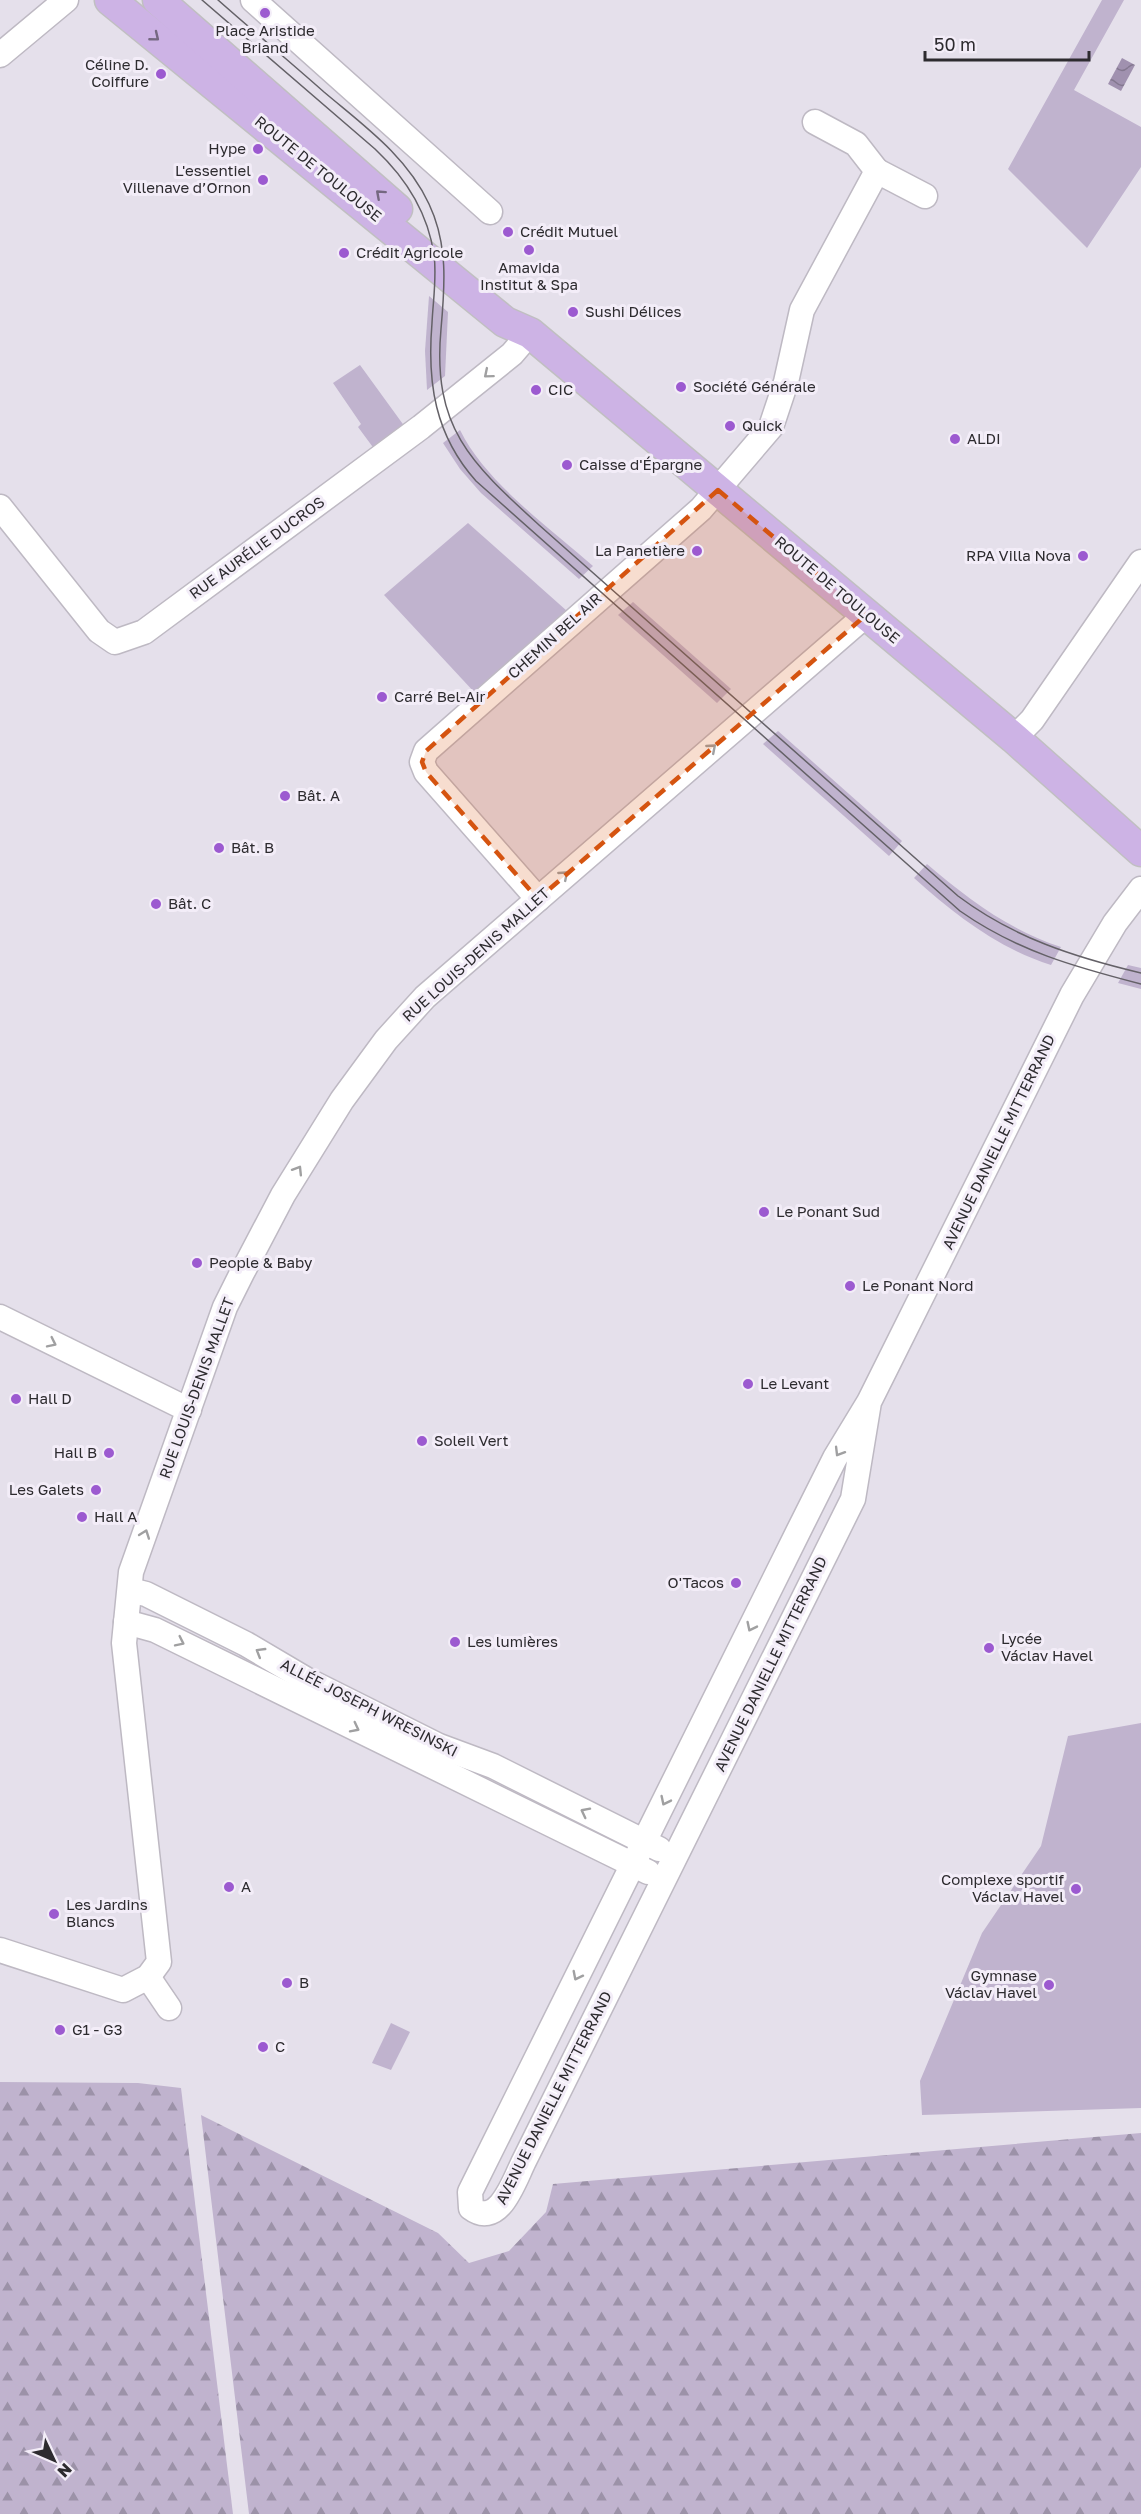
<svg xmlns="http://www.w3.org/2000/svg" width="1141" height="2514" viewBox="0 0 1141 2514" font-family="'Golos Text',sans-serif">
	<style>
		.grass { fill: #c0b3ce }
		.forest { fill: url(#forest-firs) }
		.water { fill: url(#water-waves) }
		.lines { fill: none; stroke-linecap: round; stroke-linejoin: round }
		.minor-casing { stroke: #beb9c3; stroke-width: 27 }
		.major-casing { stroke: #c0bfc1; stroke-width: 33 }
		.minor { stroke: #fff; stroke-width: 24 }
		.major { stroke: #cdb3e5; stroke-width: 30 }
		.tram { stroke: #646167; stroke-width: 1.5 }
		.oneway { stroke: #756881 }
		.oneway2 { stroke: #a0a0a1 }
		.marked { fill: #d55410; fill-opacity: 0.2; stroke: #d55410; stroke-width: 4.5; stroke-dasharray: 12 8; stroke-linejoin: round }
		.poi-dot { fill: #9c5ad0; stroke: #f3edf8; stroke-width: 2 }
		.labels { text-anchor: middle; stroke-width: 6; stroke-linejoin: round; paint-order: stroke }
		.poi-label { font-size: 15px; fill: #2d2b2f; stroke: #f3edf8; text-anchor: start }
		.street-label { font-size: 15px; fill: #2d2b2f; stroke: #f3edf8 }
	</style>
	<defs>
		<pattern id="forest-firs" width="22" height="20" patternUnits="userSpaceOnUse" patternTransform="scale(1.5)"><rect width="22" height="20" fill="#c0b3ce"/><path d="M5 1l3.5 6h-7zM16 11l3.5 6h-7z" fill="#9c92a8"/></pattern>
		<pattern id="water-waves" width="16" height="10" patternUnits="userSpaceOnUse" patternTransform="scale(1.5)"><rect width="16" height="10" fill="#a091af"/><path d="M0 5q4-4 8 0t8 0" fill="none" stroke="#83778f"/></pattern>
	</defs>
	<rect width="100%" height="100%" fill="#e5e0eb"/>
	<!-- grass -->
	<g class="grass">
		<polygon points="1102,0 1124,0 1074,90 1141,127 1141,167 1087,248 1008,169"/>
		<polygon points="429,296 448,312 445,376 427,390 425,351"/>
		<polygon points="360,365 405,427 375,450 358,427 361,424 333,383"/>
		<path d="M 460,430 C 486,483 549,527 593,566 L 579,579 L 481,493 L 460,469 L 443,443 Z"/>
		<polygon points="468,523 567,611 475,693 384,595"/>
		<polygon points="633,602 731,689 717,703 618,615"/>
		<polygon points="778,731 902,841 889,856 763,744"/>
		<path d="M 927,864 C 968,899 1009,930 1061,947 L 1051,965 C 998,948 955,915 914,878 Z"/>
		<polygon points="1128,965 1141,968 1141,989 1118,983"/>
		<polygon points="1141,1723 1141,2108 922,2115 920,2081 982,1933 1041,1846 1068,1736"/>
		<polygon points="391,2023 410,2032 391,2070 372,2063"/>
	</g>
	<!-- forest -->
	<g class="forest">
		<polygon points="0,2082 138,2083 181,2088 233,2514 0,2514"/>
		<polygon points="201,2115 438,2233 469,2263 509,2251 546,2212 553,2184 1141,2133 1141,2514 249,2514"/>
	</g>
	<!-- water -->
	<polygon class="water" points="1122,58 1135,65 1121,91 1108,84"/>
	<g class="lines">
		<defs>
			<g id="minor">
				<polyline points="253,0 490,212"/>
				<polyline points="0,55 66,0"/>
				<polyline points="815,122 856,144 877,171"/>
				<polyline points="0,507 99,631 115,642 144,632 421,427 512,354 530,333"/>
				<polyline points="1014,738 1032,720 1141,562"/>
				<polyline points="538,899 426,772 422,762 426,751 701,509 771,427 786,382 802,310 877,171 925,196"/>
				<polyline points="0,1317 189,1410"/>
				<path d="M 869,1402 L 853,1499 L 524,2161 C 514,2181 499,2229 471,2208 L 470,2192 L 803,1522 L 835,1458 L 869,1402 L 1072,995 L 1115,923 L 1141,889"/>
				<polyline points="130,1590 146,1594 246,1644 307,1680 439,1746 493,1766 659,1849"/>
				<polyline points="126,1622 155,1630 648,1872"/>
				<polyline points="0,1950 123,1990 148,1977 159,1962 124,1643 131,1572 225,1307 242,1273 283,1195 342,1100 386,1040 425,997 866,615"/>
				<polyline points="148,1977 169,2008"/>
			</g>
			<g id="major">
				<polyline points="110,0 505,322 530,333 1014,738 1141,851"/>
				<polyline points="158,0 397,209"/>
			</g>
		</defs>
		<!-- minor casing -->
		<use href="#minor" class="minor-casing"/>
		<!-- major casing -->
		<use href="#major" class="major-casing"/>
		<!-- minor -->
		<use href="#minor" class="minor"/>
		<!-- major -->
		<use href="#major" class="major"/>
		<!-- tram -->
		<g class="tram">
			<path d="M 202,0 L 375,149 C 406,178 428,213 434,255 C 437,277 433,301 432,323 C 427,383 435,435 476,481 L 960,911 C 1017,951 1075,967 1141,984"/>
			<path d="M 218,0 C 253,31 289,61 324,92 C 363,125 407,156 429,204 C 448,244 445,285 441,329 C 432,428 471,463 539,525 L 958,896 C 1014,938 1074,957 1141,973"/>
		</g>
	</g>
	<!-- one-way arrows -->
	<defs><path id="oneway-chevron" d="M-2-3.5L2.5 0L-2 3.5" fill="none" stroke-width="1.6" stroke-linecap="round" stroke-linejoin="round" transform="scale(1.5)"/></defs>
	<g class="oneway">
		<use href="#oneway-chevron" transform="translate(155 37) rotate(39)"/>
		<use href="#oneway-chevron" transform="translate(380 194) rotate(-138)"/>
	</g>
	<g class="oneway2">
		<use href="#oneway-chevron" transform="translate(488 374) rotate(140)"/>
		<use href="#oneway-chevron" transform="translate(712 748) rotate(-41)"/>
		<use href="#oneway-chevron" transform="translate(564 875) rotate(-41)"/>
		<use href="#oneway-chevron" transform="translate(298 1170) rotate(-58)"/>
		<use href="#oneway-chevron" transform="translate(52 1343) rotate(26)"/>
		<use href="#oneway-chevron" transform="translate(839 1452) rotate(121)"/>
		<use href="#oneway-chevron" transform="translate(145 1534) rotate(-70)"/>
		<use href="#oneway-chevron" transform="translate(751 1627) rotate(116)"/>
		<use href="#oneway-chevron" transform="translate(180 1642) rotate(26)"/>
		<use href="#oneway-chevron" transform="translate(260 1652) rotate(-149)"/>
		<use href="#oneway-chevron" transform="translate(355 1728) rotate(27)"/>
		<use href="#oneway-chevron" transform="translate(665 1801) rotate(116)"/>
		<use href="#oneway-chevron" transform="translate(585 1812) rotate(-153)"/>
		<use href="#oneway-chevron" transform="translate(577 1976) rotate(117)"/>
	</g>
	<!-- marked area -->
	<path class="marked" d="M 718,490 L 866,615 L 538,899 L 426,772 L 422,762 L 426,751 Z"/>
	<!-- markers -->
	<g class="poi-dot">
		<circle cx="265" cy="13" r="6"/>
		<circle cx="161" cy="74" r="6"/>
		<circle cx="258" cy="149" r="6"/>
		<circle cx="263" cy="180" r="6"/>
		<circle cx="508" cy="232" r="6"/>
		<circle cx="529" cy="250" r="6"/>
		<circle cx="344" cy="253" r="6"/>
		<circle cx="573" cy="312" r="6"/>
		<circle cx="681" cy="387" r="6"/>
		<circle cx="536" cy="390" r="6"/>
		<circle cx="730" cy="426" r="6"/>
		<circle cx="955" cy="439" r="6"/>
		<circle cx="567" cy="465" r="6"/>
		<circle cx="697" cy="551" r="6"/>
		<circle cx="1083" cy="556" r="6"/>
		<circle cx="382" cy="697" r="6"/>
		<circle cx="285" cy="796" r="6"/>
		<circle cx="219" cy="848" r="6"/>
		<circle cx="156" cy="904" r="6"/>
		<circle cx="764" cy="1212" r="6"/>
		<circle cx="197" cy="1263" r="6"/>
		<circle cx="850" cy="1286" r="6"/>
		<circle cx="748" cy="1384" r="6"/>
		<circle cx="16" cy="1399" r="6"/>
		<circle cx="422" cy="1441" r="6"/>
		<circle cx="109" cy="1453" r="6"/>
		<circle cx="96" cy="1490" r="6"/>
		<circle cx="82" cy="1517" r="6"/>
		<circle cx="736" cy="1583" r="6"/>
		<circle cx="455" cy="1642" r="6"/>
		<circle cx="989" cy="1648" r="6"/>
		<circle cx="229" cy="1887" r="6"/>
		<circle cx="1076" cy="1889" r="6"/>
		<circle cx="54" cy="1914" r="6"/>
		<circle cx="287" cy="1983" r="6"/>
		<circle cx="1049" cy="1985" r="6"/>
		<circle cx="60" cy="2030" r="6"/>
		<circle cx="263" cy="2047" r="6"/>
	</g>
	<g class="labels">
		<!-- poi labels -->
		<g class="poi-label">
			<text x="265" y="36" text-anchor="middle">Place Aristide<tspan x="265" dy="17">Briand</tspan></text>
			<text x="149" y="70" text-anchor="end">Céline D.<tspan x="149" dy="17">Coiffure</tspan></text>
			<text x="246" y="154" text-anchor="end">Hype</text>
			<text x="251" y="176" text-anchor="end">L'essentiel<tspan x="251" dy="17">Villenave d’Ornon</tspan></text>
			<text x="520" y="237">Crédit Mutuel</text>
			<text x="356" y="258">Crédit Agricole</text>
			<text x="529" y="273" text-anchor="middle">Amavida<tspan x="529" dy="17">Institut &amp; Spa</tspan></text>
			<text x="585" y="317">Sushi Délices</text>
			<text x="693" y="392">Société Générale</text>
			<text x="548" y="395">CIC</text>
			<text x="742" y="431">Quick</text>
			<text x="967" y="444">ALDI</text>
			<text x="579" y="470">Caisse d'Épargne</text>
			<text x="685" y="556" text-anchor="end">La Panetière</text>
			<text x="1071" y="561" text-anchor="end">RPA Villa Nova</text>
			<text x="394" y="702">Carré Bel-Air</text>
			<text x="297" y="801">Bât. A</text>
			<text x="231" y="853">Bât. B</text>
			<text x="168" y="909">Bât. C</text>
			<text x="776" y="1217">Le Ponant Sud</text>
			<text x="209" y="1268">People &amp; Baby</text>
			<text x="862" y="1291">Le Ponant Nord</text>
			<text x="760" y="1389">Le Levant</text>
			<text x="28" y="1404">Hall D</text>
			<text x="434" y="1446">Soleil Vert</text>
			<text x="97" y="1458" text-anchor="end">Hall B</text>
			<text x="84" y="1495" text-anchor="end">Les Galets</text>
			<text x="94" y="1522">Hall A</text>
			<text x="724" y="1588" text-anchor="end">O'Tacos</text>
			<text x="1001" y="1644">Lycée<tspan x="1001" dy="17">Václav Havel</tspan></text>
			<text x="467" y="1647">Les lumières</text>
			<text x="1064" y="1885" text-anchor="end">Complexe sportif<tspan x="1064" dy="17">Václav Havel</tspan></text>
			<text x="241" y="1892">A</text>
			<text x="66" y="1910">Les Jardins<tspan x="66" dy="17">Blancs</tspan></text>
			<text x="1037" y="1981" text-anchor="end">Gymnase<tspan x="1037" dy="17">Václav Havel</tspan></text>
			<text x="299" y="1988">B</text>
			<text x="72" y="2035">G1 - G3</text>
			<text x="275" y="2052">C</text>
		</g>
		<!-- street labels -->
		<g class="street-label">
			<text transform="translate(318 169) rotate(39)" y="5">ROUTE DE TOULOUSE</text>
			<text transform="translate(257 548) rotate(-36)" y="5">RUE AURÉLIE DUCROS</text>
			<text transform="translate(837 590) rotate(40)" y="5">ROUTE DE TOULOUSE</text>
			<text transform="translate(555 636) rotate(-42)" y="5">CHEMIN BEL AIR</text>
			<text transform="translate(476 955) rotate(-42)" y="5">RUE LOUIS-DENIS MALLET</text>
			<text transform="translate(999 1142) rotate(-64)" y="5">AVENUE DANIELLE MITTERRAND</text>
			<text transform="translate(197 1388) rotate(-70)" y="5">RUE LOUIS-DENIS MALLET</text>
			<text transform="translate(771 1664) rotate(-64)" y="5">AVENUE DANIELLE MITTERRAND</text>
			<text transform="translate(369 1708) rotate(27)" y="5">ALLÉE JOSEPH WRESINSKI</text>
			<text transform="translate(554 2098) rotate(-63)" y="5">AVENUE DANIELLE MITTERRAND</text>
		</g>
	</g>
	<!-- north arrow -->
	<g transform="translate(54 2460) rotate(134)" stroke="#f3edf8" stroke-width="4.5" paint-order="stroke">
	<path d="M0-4.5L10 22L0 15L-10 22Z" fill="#2d2b2f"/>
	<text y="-9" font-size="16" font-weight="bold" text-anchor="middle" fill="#2d2b2f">N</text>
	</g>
	<!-- scale -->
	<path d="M925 51v9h164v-9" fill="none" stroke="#2d2b2f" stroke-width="3"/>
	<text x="934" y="51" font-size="18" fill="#2d2b2f" stroke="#f3edf8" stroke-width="4.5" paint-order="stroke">50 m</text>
</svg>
